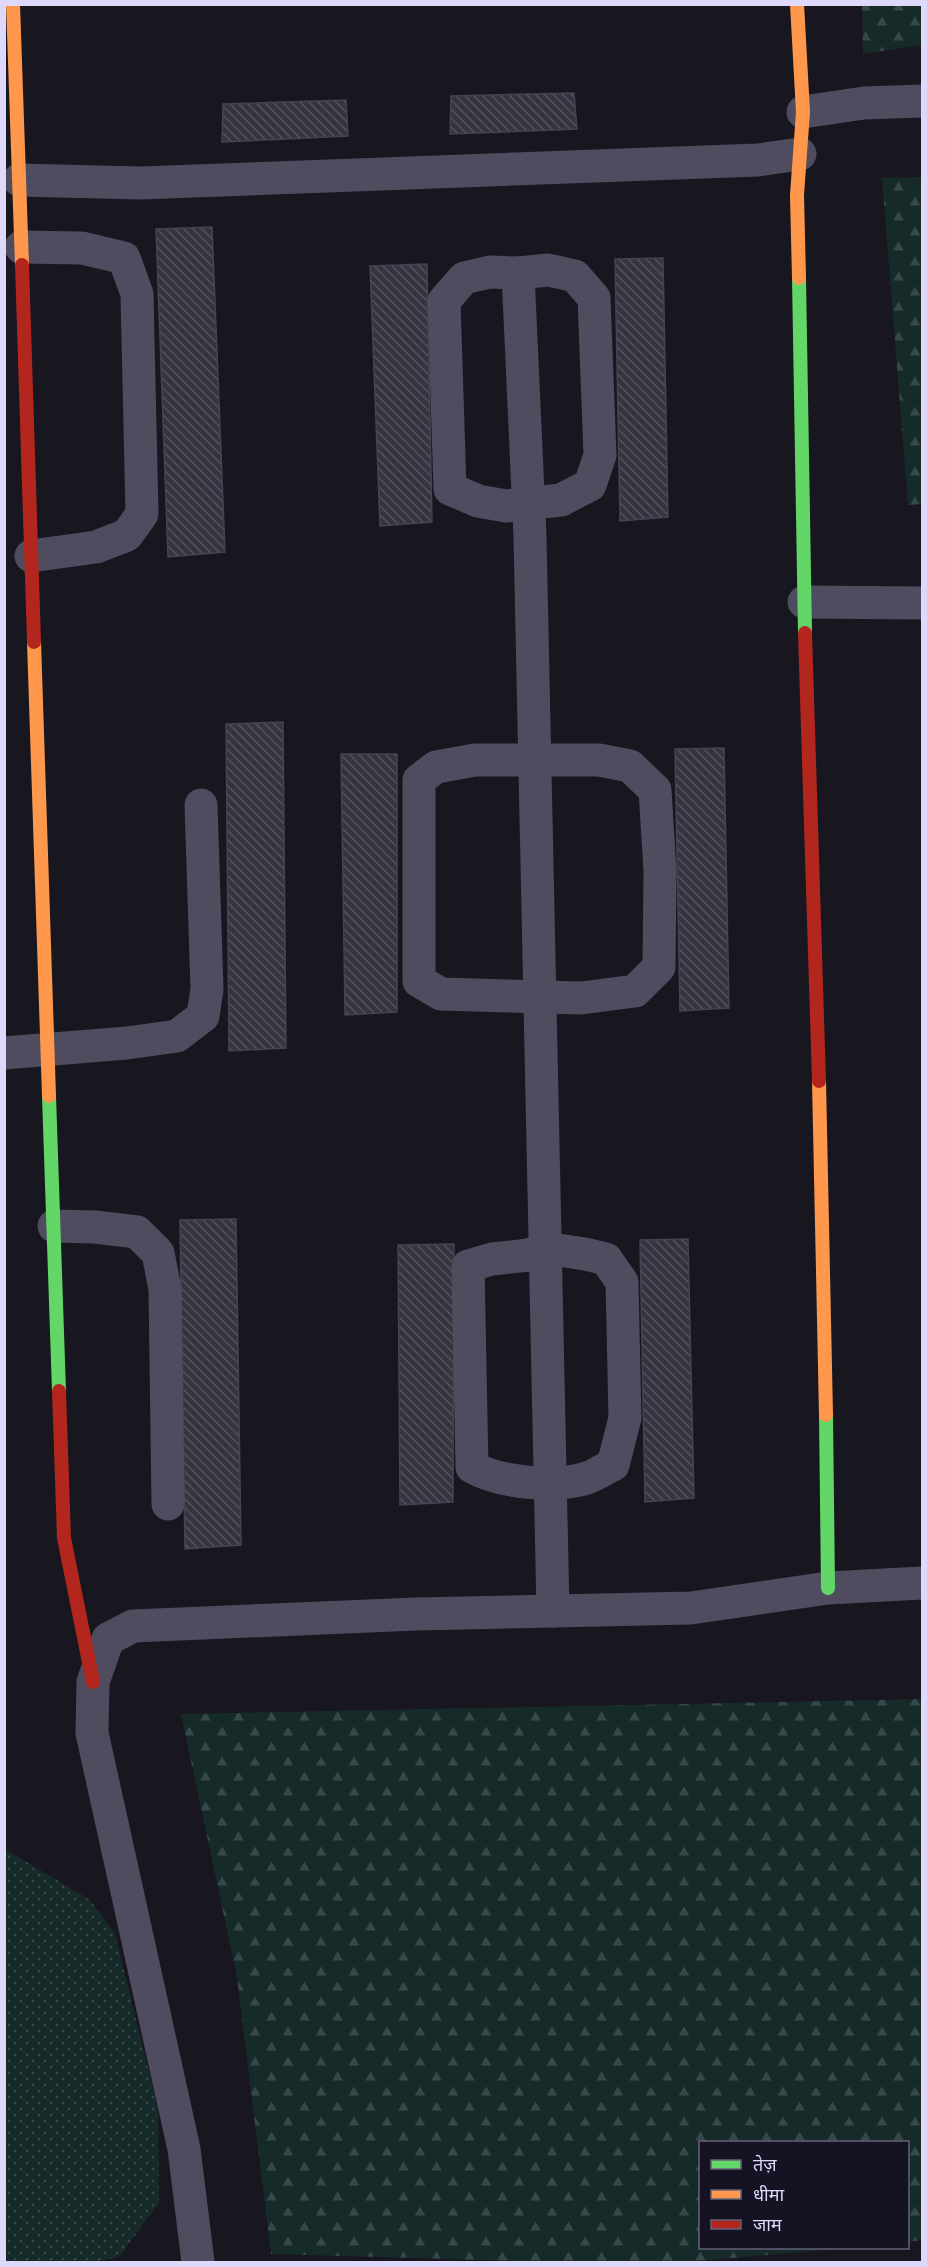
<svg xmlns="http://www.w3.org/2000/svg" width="927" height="2267" viewBox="0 0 927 2267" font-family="Ubuntu,'Noto Sans Devanagari',sans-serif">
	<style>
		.grass { fill: url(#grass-dots) }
		.forest { fill: url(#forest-firs) }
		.building { fill: url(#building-back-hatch); stroke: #454252; stroke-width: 1.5 }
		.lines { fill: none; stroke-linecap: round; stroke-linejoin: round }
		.street { stroke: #4e4c5e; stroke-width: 33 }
		.fast { stroke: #63d668; stroke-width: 14 }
		.slow { stroke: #ff974d; stroke-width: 14 }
		.jam { stroke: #b3261e; stroke-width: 14 }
	</style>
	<defs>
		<pattern id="grass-dots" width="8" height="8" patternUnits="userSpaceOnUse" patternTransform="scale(1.5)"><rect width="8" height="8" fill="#162a2a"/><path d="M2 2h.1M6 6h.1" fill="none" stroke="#37484a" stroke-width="1.8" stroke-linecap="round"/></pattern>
		<pattern id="forest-firs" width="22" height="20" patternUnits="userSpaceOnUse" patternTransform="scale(1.5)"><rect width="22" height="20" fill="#162a2a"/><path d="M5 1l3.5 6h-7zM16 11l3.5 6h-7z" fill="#37484a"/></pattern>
		<pattern id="building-back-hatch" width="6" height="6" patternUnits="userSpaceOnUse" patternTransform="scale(1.5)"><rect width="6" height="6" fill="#373441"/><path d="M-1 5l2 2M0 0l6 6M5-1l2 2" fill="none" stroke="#54515d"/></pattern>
	</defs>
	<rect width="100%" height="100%" fill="#18161f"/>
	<!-- grass -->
	<polygon class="grass" points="5,1849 90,1900 115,1934 158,2109 159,2203 119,2257 96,2262 5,2262"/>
	<!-- forest -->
	<g class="forest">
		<polygon points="862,5 922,5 922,45 863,54"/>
		<polygon points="922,177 922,504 908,505 882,178"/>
		<polygon points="922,1699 922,2240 908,2242 908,2142 700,2142 700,2248 846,2248 687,2262 552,2262 271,2254 237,1977 181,1714"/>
	</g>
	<!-- building -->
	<g class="building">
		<polygon points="574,93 577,129 450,134 451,96"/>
		<polygon points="346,100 348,136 222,142 223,104"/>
		<polygon points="212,227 225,552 168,557 156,229"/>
		<polygon points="663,258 668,517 620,521 615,259"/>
		<polygon points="427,264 432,522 380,526 370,266"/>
		<polygon points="283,722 286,1048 229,1051 226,724"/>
		<polygon points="724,748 729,1008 680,1011 675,749"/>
		<polygon points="341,754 397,754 397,1012 345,1015"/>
		<polygon points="236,1219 241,1545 185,1549 180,1220"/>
		<polygon points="688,1239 694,1498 645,1502 640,1240"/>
		<polygon points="454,1244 453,1502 400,1505 398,1245"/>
	</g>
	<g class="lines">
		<!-- street -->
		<g class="street">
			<polyline points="803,112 864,103 922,101"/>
			<polyline points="19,180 140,183 758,160 800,154"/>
			<polyline points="21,247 82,248 124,258 137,294 142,514 127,535 96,547 31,556"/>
			<polygon points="548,270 575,276 594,298 600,455 590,485 561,500 506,506 478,501 450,489 444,301 464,278 490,272 518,273"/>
			<polyline points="518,273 530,537 553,1611"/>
			<polyline points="804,602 922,603"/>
			<polygon points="475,760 599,760 630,766 655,790 660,871 659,967 635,991 581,998 441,994 419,981 419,780 436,767"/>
			<polyline points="4,1053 127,1043 177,1036 203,1016 207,989 201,805"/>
			<polyline points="54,1226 95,1227 137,1232 158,1253 165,1289 168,1504"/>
			<path d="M 545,1248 L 585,1254 L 606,1259 L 622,1282 L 625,1418 L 613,1465 C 604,1469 596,1475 587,1478 C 555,1488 500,1483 472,1467 L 468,1266 L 492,1259 L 529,1255 Z"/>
			<polyline points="198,2262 184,2149 92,1733 93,1682 108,1639 133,1626 416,1614 691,1608 828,1588 922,1583"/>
		</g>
		<!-- fast -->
		<g class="fast">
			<polyline points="799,278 805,633"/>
			<polyline points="49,1096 59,1391"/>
			<polyline points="826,1415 828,1588"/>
		</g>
		<!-- slow -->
		<g class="slow">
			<polyline points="13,4 22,265"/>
			<polyline points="797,4 803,112 797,195 799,278"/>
			<polyline points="34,642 49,1096"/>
			<polyline points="819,1081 826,1415"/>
		</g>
		<!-- jam -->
		<g class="jam">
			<polyline points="22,265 34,642"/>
			<polyline points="805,633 819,1081"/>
			<polyline points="59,1391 64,1538 93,1682"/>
		</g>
	</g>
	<!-- border -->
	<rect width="927" height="2267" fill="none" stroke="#ded9fa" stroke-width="12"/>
	<!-- legend -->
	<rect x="699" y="2141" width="210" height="108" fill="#151223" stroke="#656279" stroke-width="1.5"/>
	<rect x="711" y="2160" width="30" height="9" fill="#63d668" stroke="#656279" stroke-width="1.5"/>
	<text x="753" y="2171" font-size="18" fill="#ded9fa">तेज़</text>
	<rect x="711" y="2190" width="30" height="9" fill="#ff974d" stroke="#656279" stroke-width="1.5"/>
	<text x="753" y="2201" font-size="18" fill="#ded9fa">धीमा</text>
	<rect x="711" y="2220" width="30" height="9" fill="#b3261e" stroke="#656279" stroke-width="1.5"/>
	<text x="753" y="2231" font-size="18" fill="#ded9fa">जाम</text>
</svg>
